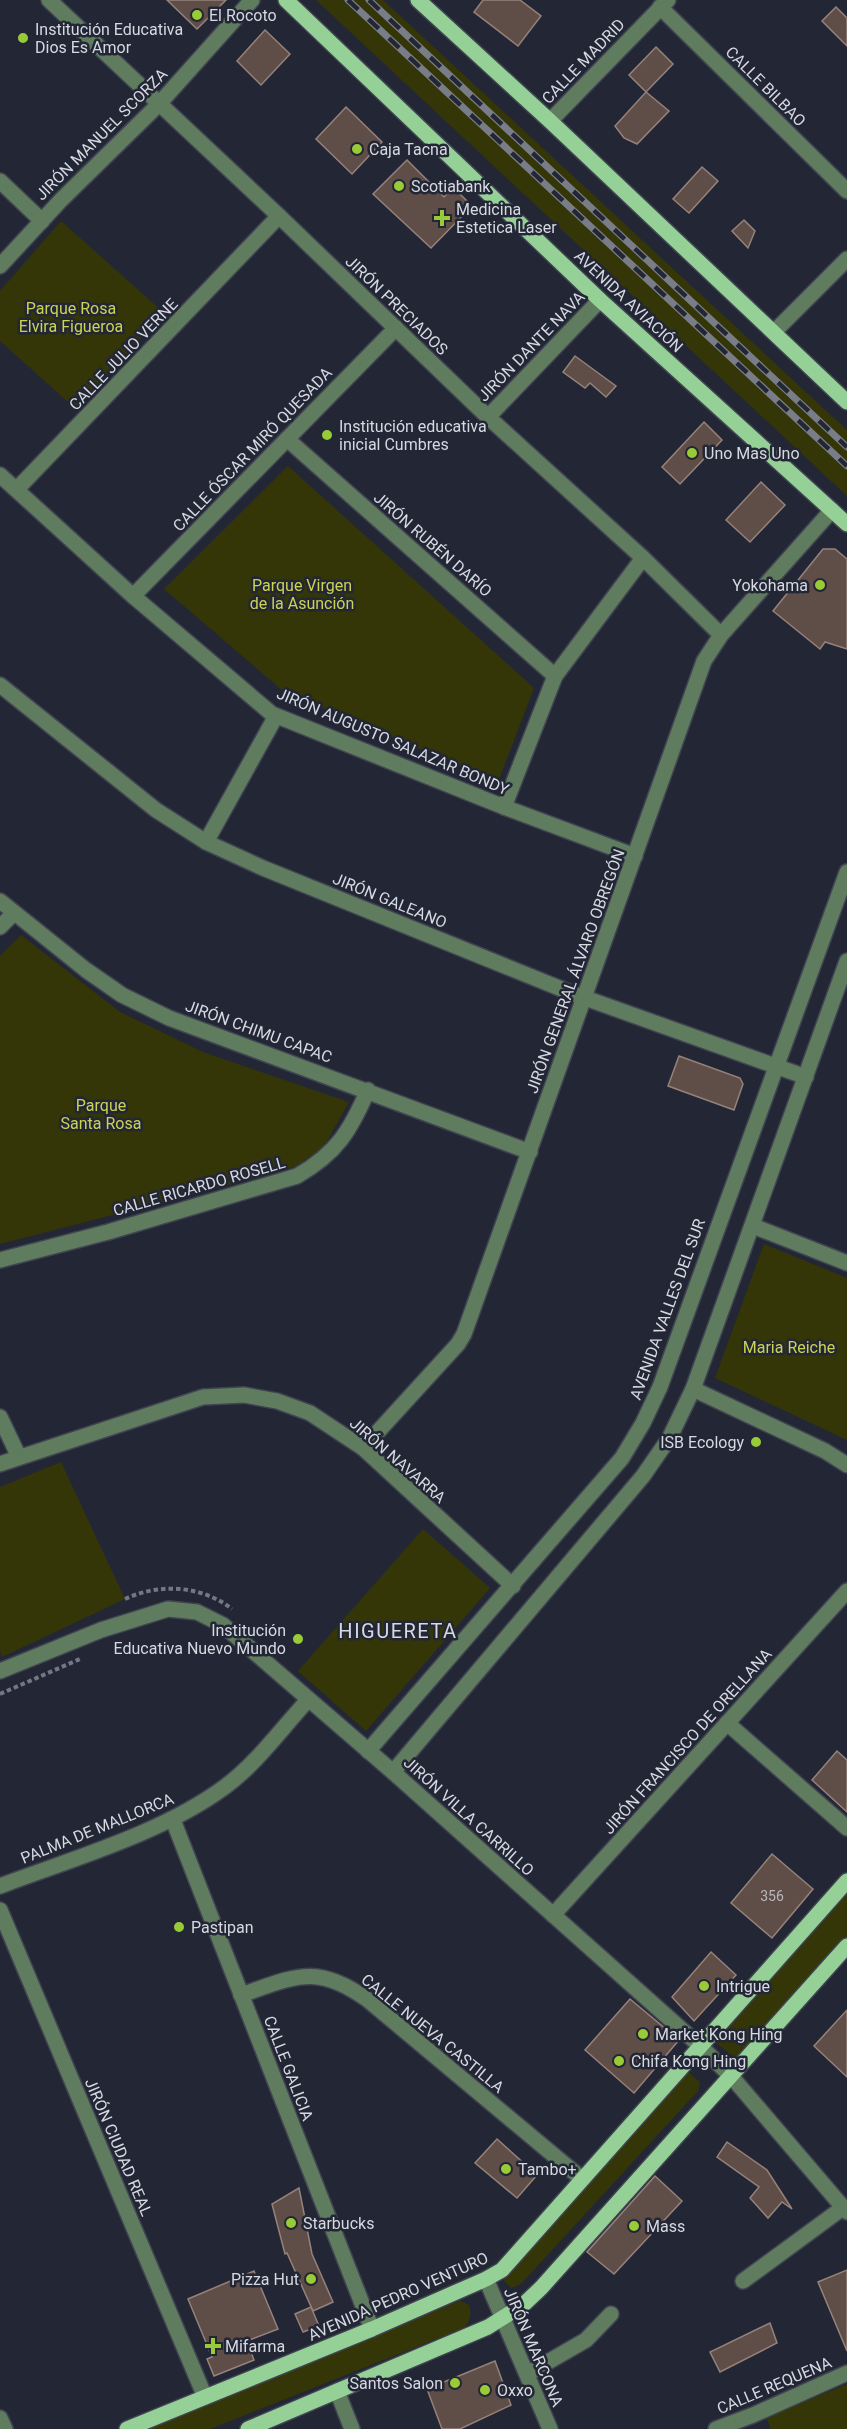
<svg xmlns="http://www.w3.org/2000/svg" width="847" height="2429" viewBox="0 0 847 2429" font-family="Roboto,sans-serif">
	<style>
		.green { fill: #343608 }
		.building { fill: #5f4d47; stroke: #96827b; stroke-width: 1.5 }
		.lines { fill: none; stroke-linecap: round; stroke-linejoin: round }
		.minor-casing { stroke: #404351; stroke-width: 18 }
		.major-casing { stroke: #404351; stroke-width: 18 }
		.path { stroke: #747884; stroke-width: 4; stroke-dasharray: 4.5 3; stroke-linecap: butt }
		.minor { stroke: #5f7c5f; stroke-width: 15 }
		.major { stroke: #95d196; stroke-width: 15 }
		.rail-casing { stroke: #797d88; stroke-width: 7 }
		.rail { stroke: #232735; stroke-width: 4.5; stroke-dasharray: 14; stroke-linecap: butt }
		.poi-dot { fill: #98cb37; stroke: #232735; stroke-width: 2 }
		.labels { text-anchor: middle; stroke-width: 5; stroke-linejoin: round; paint-order: stroke }
		.number-label { font-size: 14px; fill: #b8b6bb }
		.poi-label { font-size: 16px; fill: #d6d9e2; stroke: #232735; text-anchor: start }
		.street-label { font-size: 16px; fill: #d6d9e2; stroke: #232735 }
		.park-label { font-size: 16px; fill: #cbd350; stroke: #232735 }
		.quarter-label { font-size: 20px; letter-spacing: 1.5px; fill: #d6d9e2; stroke: #232735 }
	</style>
	<rect width="100%" height="100%" fill="#232735"/>
	<!-- green -->
	<g class="green">
		<polygon points="316,0 383,0 847,430 847,496"/>
		<polygon points="61,221 163,312 77,410 0,341 0,291"/>
		<polygon points="288,466 534,688 498,782 283,691 164,589"/>
		<polygon points="21,935 120,1012 203,1052 349,1102 324,1147 296,1166 264,1176 0,1244 0,956"/>
		<polygon points="764,1244 847,1278 847,1440 715,1378"/>
		<polygon points="61,1462 125,1599 2,1657 0,1651 0,1487"/>
		<polygon points="423,1529 490,1588 366,1731 298,1671"/>
		<polygon points="847,1887 847,1940 739,2061 710,2038"/>
		<polygon points="682,2072 688,2072 700,2082 698,2091 521,2284 511,2288 501,2277"/>
		<path d="M 460,2301 L 469,2305 C 472,2314 470,2321 464,2328 L 210,2429 L 142,2429 Z"/>
		<polygon points="847,2384 847,2429 771,2429 766,2418"/>
	</g>
	<!-- building -->
	<g class="building">
		<polygon points="167,0 226,0 197,29"/>
		<polygon points="483,0 520,0 541,16 518,46 474,12"/>
		<polygon points="836,7 847,18 847,46 822,21"/>
		<polygon points="265,30 290,54 261,85 237,61"/>
		<polygon points="656,47 673,64 646,92 629,75"/>
		<polygon points="646,92 669,111 637,144 624,138 615,126"/>
		<polygon points="346,107 382,142 352,174 316,139"/>
		<polygon points="407,160 444,197 453,187 472,206 431,248 373,194"/>
		<polygon points="702,167 718,181 689,213 673,199"/>
		<polygon points="744,220 755,231 748,248 732,231"/>
		<polygon points="575,356 616,386 606,397 590,383 585,388 563,372"/>
		<polygon points="704,422 722,440 680,484 662,467"/>
		<polygon points="761,482 785,505 750,542 726,520"/>
		<polygon points="823,549 835,549 847,559 847,649 825,642 820,649 773,611"/>
		<polygon points="679,1056 740,1078 743,1084 734,1110 668,1086"/>
		<polygon points="837,1751 847,1760 847,1812 812,1780"/>
		<polygon points="772,1854 813,1889 772,1938 731,1903"/>
		<polygon points="711,1952 736,1975 694,2021 672,1997"/>
		<polygon points="630,1999 679,2040 634,2093 585,2050"/>
		<polygon points="847,2010 847,2077 814,2046"/>
		<polygon points="497,2139 537,2175 517,2198 475,2163"/>
		<polygon points="727,2142 767,2170 792,2209 782,2202 768,2218 750,2198 759,2187 717,2157"/>
		<polygon points="655,2176 682,2201 614,2274 587,2252"/>
		<polygon points="299,2188 312,2254 333,2302 313,2311 287,2253 285,2254 272,2204"/>
		<polygon points="847,2270 847,2351 818,2282"/>
		<polygon points="254,2271 278,2329 247,2341 254,2360 214,2376 207,2359 212,2357 188,2299"/>
		<polygon points="311,2307 319,2326 303,2332 295,2314"/>
		<polygon points="770,2323 777,2343 720,2372 710,2352"/>
		<polygon points="495,2361 511,2405 460,2429 442,2429 427,2389"/>
	</g>
	<g class="lines">
		<defs>
			<g id="minor">
				<polyline points="49,0 279,216 488,417 643,558 721,635"/>
				<polyline points="660,7 847,191"/>
				<polyline points="550,121 668,0"/>
				<polyline points="0,181 42,221"/>
				<polyline points="0,266 61,200 159,104 252,0"/>
				<polyline points="774,332 847,259"/>
				<polyline points="488,417 600,300"/>
				<polyline points="287,439 555,676"/>
				<polyline points="0,475 133,596 272,714 504,807 635,856"/>
				<polyline points="17,489 279,216"/>
				<polyline points="133,596 396,328"/>
				<polyline points="0,685 156,810 206,842 263,868 574,994 806,1077"/>
				<polyline points="504,807 555,676 643,558"/>
				<polyline points="206,842 276,716"/>
				<polyline points="0,901 86,970 122,995 169,1018 530,1152"/>
				<polyline points="0,927 14,913"/>
				<polyline points="753,1226 847,1263"/>
				<path d="M 0,1260 L 108,1232 L 297,1176 C 337,1153 350,1131 368,1090"/>
				<polyline points="693,1389 825,1451 847,1465"/>
				<polyline points="0,1417 19,1457"/>
				<polyline points="363,1448 458,1344 464,1334 704,661 721,635 832,510"/>
				<polyline points="0,1464 203,1397 244,1395 277,1401 310,1413 363,1448 513,1586"/>
				<polyline points="0,1671 101,1630 168,1609 197,1612 223,1625 393,1772 699,2045 731,2076 847,2212"/>
				<polyline points="727,1723 847,1828"/>
				<polyline points="368,1751 622,1458 643,1423 660,1387 847,872"/>
				<polyline points="393,1772 643,1476 670,1437 693,1389 847,961"/>
				<polyline points="173,1820 372,2329"/>
				<path d="M 0,1886 C 74,1858 163,1833 226,1786 C 257,1763 282,1728 308,1700"/>
				<polyline points="0,1910 205,2397"/>
				<polyline points="553,1915 847,1591"/>
				<path d="M 241,1995 C 296,1976 317,1963 368,2000 L 581,2178"/>
				<polyline points="486,2279 550,2429"/>
				<polyline points="743,2281 844,2207"/>
				<polyline points="527,2374 586,2340 611,2314"/>
				<polyline points="337,2391 352,2429"/>
				<polyline points="0,2418 5,2429"/>
				<polyline points="716,2429 753,2415 847,2373"/>
			</g>
			<g id="major">
				<polyline points="286,0 600,300 847,524"/>
				<polyline points="418,0 550,121 847,402"/>
				<polyline points="127,2429 372,2329 486,2279 502,2270 847,1881"/>
				<polyline points="248,2429 488,2327 523,2305 541,2288 847,1946"/>
			</g>
		</defs>
		<!-- minor casing -->
		<use href="#minor" class="minor-casing"/>
		<!-- major casing -->
		<use href="#major" class="major-casing"/>
		<!-- path -->
		<g class="path">
			<path d="M 125,1599 C 159,1583 201,1585 232,1609"/>
			<polyline points="0,1694 80,1659"/>
		</g>
		<!-- minor -->
		<use href="#minor" class="minor"/>
		<!-- major -->
		<use href="#major" class="major"/>
		<defs>
			<g id="rail">
				<polyline points="348,0 847,466"/>
				<polyline points="369,0 847,447"/>
			</g>
		</defs>
		<!-- rail casing -->
		<use href="#rail" class="rail-casing"/>
		<!-- rail -->
		<use href="#rail" class="rail"/>
	</g>
	<!-- markers -->
	<g class="poi-dot">
		<circle cx="197" cy="15" r="6"/>
		<circle cx="23" cy="38" r="6"/>
		<circle cx="357" cy="149" r="6"/>
		<circle cx="399" cy="186" r="6"/>
		<path d="M439 209h6v6h6v6h-6v6h-6v-6h-6v-6h6z"/>
		<circle cx="327" cy="435" r="6"/>
		<circle cx="692" cy="453" r="6"/>
		<circle cx="820" cy="585" r="6"/>
		<circle cx="756" cy="1442" r="6"/>
		<circle cx="298" cy="1639" r="6"/>
		<circle cx="179" cy="1927" r="6"/>
		<circle cx="704" cy="1986" r="6"/>
		<circle cx="643" cy="2034" r="6"/>
		<circle cx="619" cy="2061" r="6"/>
		<circle cx="506" cy="2169" r="6"/>
		<circle cx="291" cy="2223" r="6"/>
		<circle cx="634" cy="2226" r="6"/>
		<circle cx="311" cy="2279" r="6"/>
		<path d="M210 2337h6v6h6v6h-6v6h-6v-6h-6v-6h6z"/>
		<circle cx="455" cy="2383" r="6"/>
		<circle cx="485" cy="2390" r="6"/>
	</g>
	<g class="labels">
		<!-- number labels -->
		<g class="number-label">
			<text x="772" y="1901">356</text>
		</g>
		<!-- poi labels -->
		<g class="poi-label">
			<text x="209" y="21">El Rocoto</text>
			<text x="35" y="35">Institución Educativa<tspan x="35" dy="18">Dios Es Amor</tspan></text>
			<text x="369" y="155">Caja Tacna</text>
			<text x="411" y="192">Scotiabank</text>
			<text x="456" y="215">Medicina<tspan x="456" dy="18">Estetica Laser</tspan></text>
			<text x="339" y="432">Institución educativa<tspan x="339" dy="18">inicial Cumbres</tspan></text>
			<text x="704" y="459">Uno Mas Uno</text>
			<text x="808" y="591" text-anchor="end">Yokohama</text>
			<text x="744" y="1448" text-anchor="end">ISB Ecology</text>
			<text x="286" y="1636" text-anchor="end">Institución<tspan x="286" dy="18">Educativa Nuevo Mundo</tspan></text>
			<text x="191" y="1933">Pastipan</text>
			<text x="716" y="1992">Intrigue</text>
			<text x="655" y="2040">Market Kong Hing</text>
			<text x="631" y="2067">Chifa Kong Hing</text>
			<text x="518" y="2175">Tambo+</text>
			<text x="303" y="2229">Starbucks</text>
			<text x="646" y="2232">Mass</text>
			<text x="299" y="2285" text-anchor="end">Pizza Hut</text>
			<text x="225" y="2352">Mifarma</text>
			<text x="443" y="2389" text-anchor="end">Santos Salon</text>
			<text x="497" y="2396">Oxxo</text>
		</g>
		<!-- street labels -->
		<g class="street-label">
			<text transform="translate(583 61) rotate(-46)" y="6">CALLE MADRID</text>
			<text transform="translate(766 86) rotate(45)" y="6">CALLE BILBAO</text>
			<text transform="translate(101 134) rotate(-45)" y="6">JIRÓN MANUEL SCORZA</text>
			<text transform="translate(629 301) rotate(43)" y="6">AVENIDA AVIACIÓN</text>
			<text transform="translate(397 305) rotate(44)" y="6">JIRÓN PRECIADOS</text>
			<text transform="translate(531 346) rotate(-46)" y="6">JIRÓN DANTE NAVA</text>
			<text transform="translate(123 354) rotate(-46)" y="6">CALLE JULIO VERNE</text>
			<text transform="translate(252 449) rotate(-46)" y="6">CALLE ÓSCAR MIRÓ QUESADA</text>
			<text transform="translate(433 544) rotate(41)" y="6">JIRÓN RUBÉN DARÍO</text>
			<text transform="translate(393 741) rotate(23)" y="6">JIRÓN AUGUSTO SALAZAR BONDY</text>
			<text transform="translate(390 900) rotate(22)" y="6">JIRÓN GALEANO</text>
			<text transform="translate(575 971) rotate(-70)" y="6">JIRÓN GENERAL ÁLVARO OBREGÓN</text>
			<text transform="translate(259 1031) rotate(20)" y="6">JIRÓN CHIMU CAPAC</text>
			<text transform="translate(199 1186) rotate(-16)" y="6">CALLE RICARDO ROSELL</text>
			<text transform="translate(667 1309) rotate(-70)" y="6">AVENIDA VALLES DEL SUR</text>
			<text transform="translate(398 1460) rotate(41)" y="6">JIRÓN NAVARRA</text>
			<text transform="translate(687 1741) rotate(-48)" y="6">JIRÓN FRANCISCO DE ORELLANA</text>
			<text transform="translate(469 1816) rotate(42)" y="6">JIRÓN VILLA CARRILLO</text>
			<text transform="translate(97 1828) rotate(-22)" y="6">PALMA DE MALLORCA</text>
			<text transform="translate(433 2033) rotate(39)" y="6">CALLE NUEVA CASTILLA</text>
			<text transform="translate(289 2068) rotate(69)" y="6">CALLE GALICIA</text>
			<text transform="translate(119 2147) rotate(67)" y="6">JIRÓN CIUDAD REAL</text>
			<text transform="translate(398 2296) rotate(-24)" y="6">AVENIDA PEDRO VENTURO</text>
			<text transform="translate(534 2347) rotate(67)" y="6">JIRÓN MARCONA</text>
			<text transform="translate(774 2385) rotate(-23)" y="6">CALLE REQUENA</text>
		</g>
		<!-- park labels -->
		<g class="park-label">
			<text x="71" y="314">Parque Rosa<tspan x="71" dy="18">Elvira Figueroa</tspan></text>
			<text x="302" y="591">Parque Virgen<tspan x="302" dy="18">de la Asunción</tspan></text>
			<text x="101" y="1111">Parque<tspan x="101" dy="18">Santa Rosa</tspan></text>
			<text x="789" y="1353">Maria Reiche</text>
		</g>
		<!-- quarter labels -->
		<g class="quarter-label">
			<text x="398" y="1638">HIGUERETA</text>
		</g>
	</g>
</svg>
